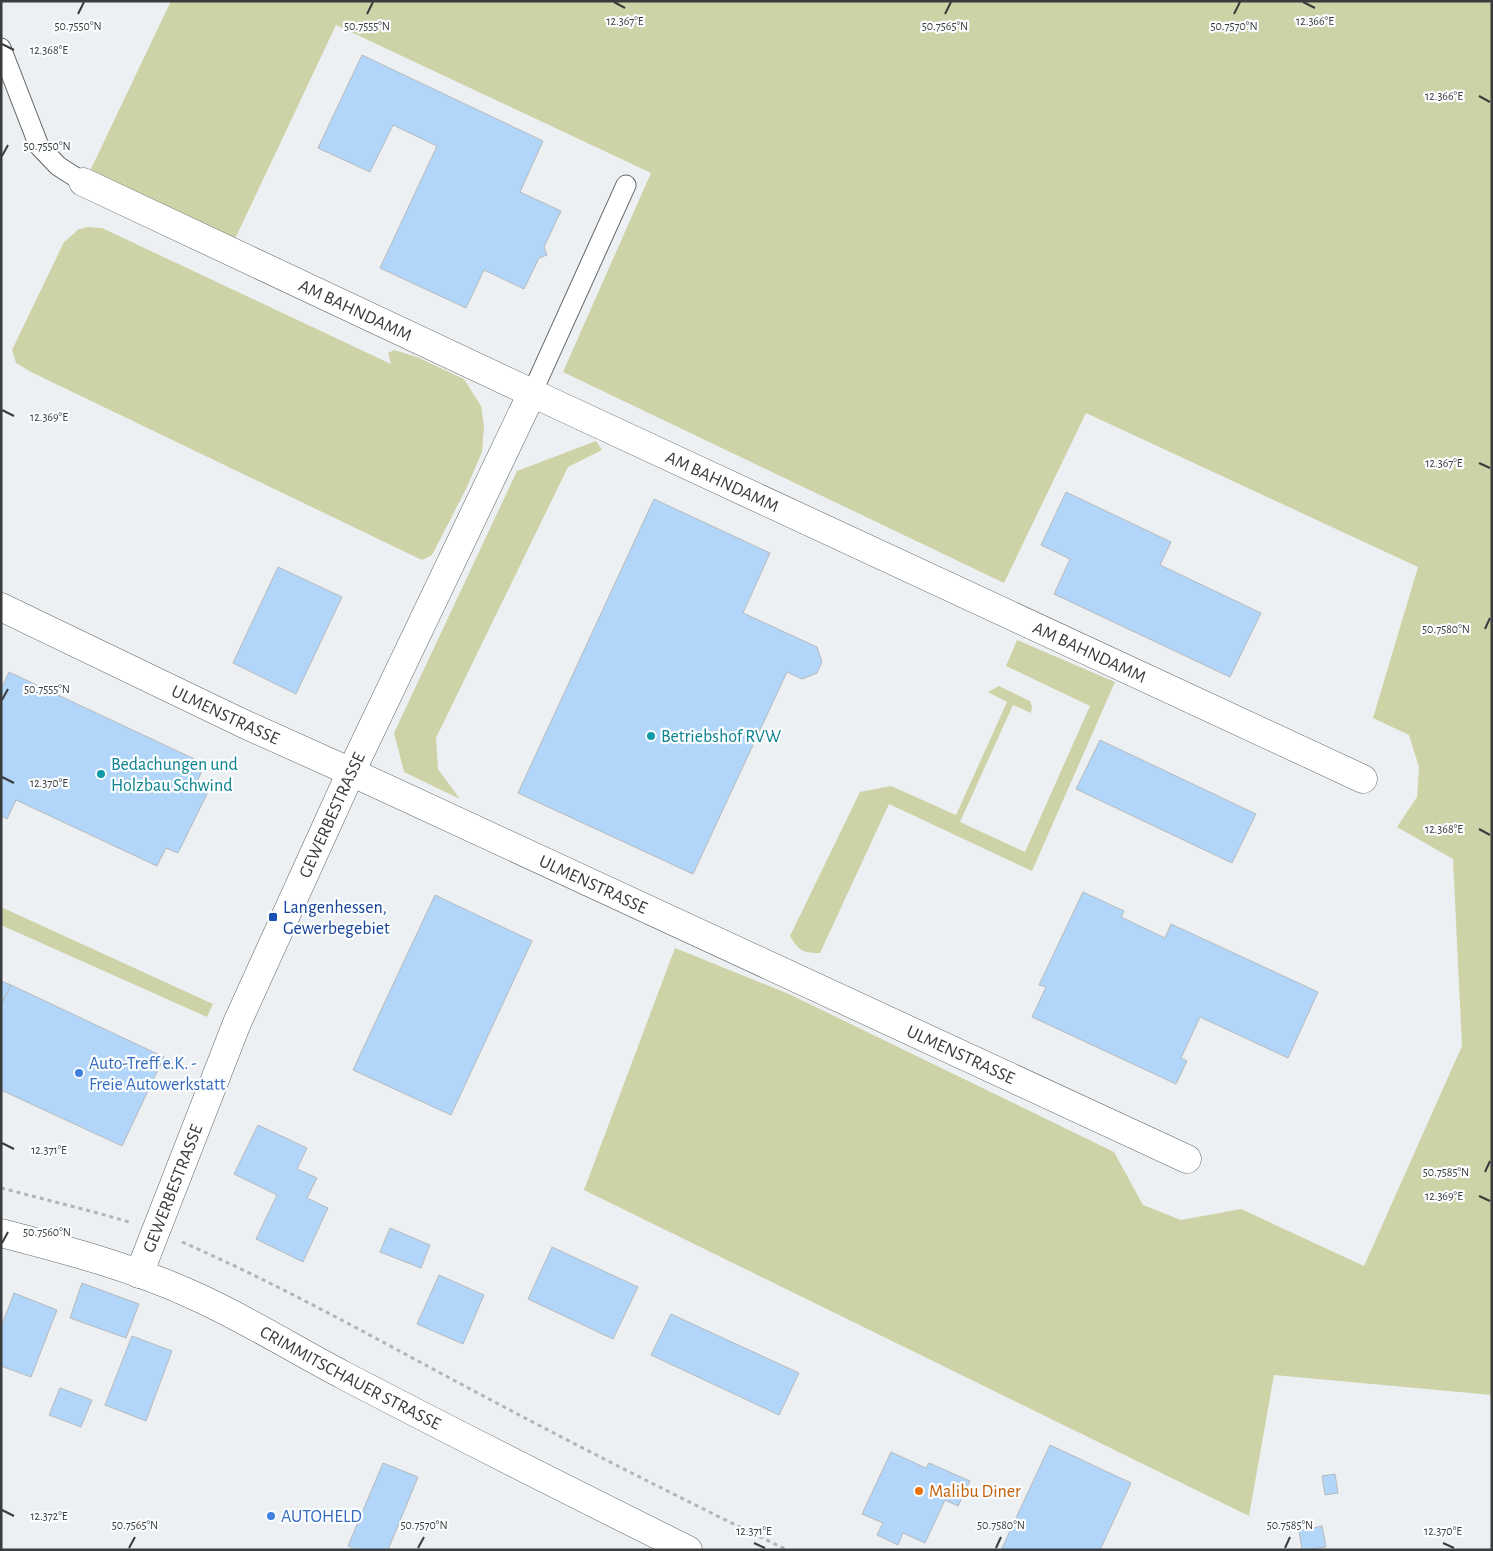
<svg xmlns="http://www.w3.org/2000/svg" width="1493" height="1551" viewBox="0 0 1493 1551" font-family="'Alegreya Sans',sans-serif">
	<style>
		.green { fill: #ced3a7 }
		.building { fill: #b1d6f9; stroke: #b7babd }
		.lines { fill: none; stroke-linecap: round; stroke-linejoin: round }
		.service-casing { stroke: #626567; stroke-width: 21 }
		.minor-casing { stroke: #626567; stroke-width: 29 }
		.tertiary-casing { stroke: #626567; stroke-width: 29 }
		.path { stroke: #b1b5b7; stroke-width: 3; stroke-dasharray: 4 4; stroke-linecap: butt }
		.service { stroke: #fff; stroke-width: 19 }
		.minor { stroke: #fff; stroke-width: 28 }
		.tertiary { stroke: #fff; stroke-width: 28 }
		.ticks { fill: none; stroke: #393b3c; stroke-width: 2 }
		.culture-dot { fill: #0f9aa8; stroke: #fbfdff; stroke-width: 2 }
		.transit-dot { fill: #1a4fb4; stroke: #fbfdff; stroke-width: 2 }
		.shop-dot { fill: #3f7fe0; stroke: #fbfdff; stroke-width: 2 }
		.food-dot { fill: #e8710a; stroke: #fbfdff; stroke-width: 2 }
		.labels { text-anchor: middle; stroke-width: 4.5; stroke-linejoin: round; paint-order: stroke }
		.street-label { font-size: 18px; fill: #393b3c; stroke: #fbfdff }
		.culture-label { font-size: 18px; fill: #0d838f; stroke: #fbfdff; text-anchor: start }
		.transit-label { font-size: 18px; fill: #164399; stroke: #fbfdff; text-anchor: start }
		.shop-label { font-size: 18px; fill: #366cbe; stroke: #fbfdff; text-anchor: start }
		.food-label { font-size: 18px; fill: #c56008; stroke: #fbfdff; text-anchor: start }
		.ticks-label { font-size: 12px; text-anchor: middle; fill: #393b3c; stroke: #fbfdff; stroke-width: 4.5; stroke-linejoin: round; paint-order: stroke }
	</style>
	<rect width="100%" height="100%" fill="#ecf0f3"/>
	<!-- green -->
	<g class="green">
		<polygon points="171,1 1492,1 1492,1395 1274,1375 1249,1516 584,1190 675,948 789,994 1114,1152 1143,1205 1181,1220 1241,1209 1364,1266 1462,1046 1453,859 1397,827 1417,797 1419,767 1409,735 1373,718 1418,567 1086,413 1004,583 563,372 651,173 336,25 234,241 89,173"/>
		<polygon points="88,227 102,228 391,364 388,353 394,350 417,357 464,379 481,406 484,426 482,452 466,489 432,555 422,560 31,372 16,363 12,350 64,242 79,229"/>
		<polygon points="596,441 602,450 568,467 436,738 438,769 460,799 404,772 394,733 517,471"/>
		<path d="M 1017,640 L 1115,682 L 1032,871 L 889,804 L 820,953 C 803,953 799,951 790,936 L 860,792 L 891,786 L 956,815 L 1007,702 L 988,692 L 999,686 L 1030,701 L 1032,707 L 1031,713 L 1013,705 L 960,822 L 1025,852 L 1090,706 L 1006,666 Z"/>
		<polygon points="1,907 213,1004 207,1017 1,925"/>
	</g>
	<!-- building -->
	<g class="building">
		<polygon points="362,55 543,141 520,192 561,211 544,247 547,255 539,258 524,289 484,270 466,308 380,268 437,146 393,125 370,172 318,148"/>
		<polygon points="1066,492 1171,542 1160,565 1261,613 1230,677 1054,594 1070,559 1041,545"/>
		<polygon points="654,499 770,553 743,613 817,647 822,662 817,673 802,679 787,672 693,874 518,793"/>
		<polygon points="278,567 342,597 296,694 233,663"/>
		<polygon points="9,672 205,764 196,784 209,790 178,853 166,848 157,866 16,800 7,819 1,816 1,689"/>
		<polygon points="1100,740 1256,814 1232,863 1076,789"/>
		<polygon points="1083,892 1124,911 1121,917 1165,938 1171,924 1318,992 1288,1058 1200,1017 1181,1058 1187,1061 1176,1084 1032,1017 1046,987 1039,985"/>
		<polygon points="435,895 532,941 451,1115 353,1070"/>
		<polygon points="1,981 11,985 1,1005"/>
		<polygon points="11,985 164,1057 122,1146 1,1090 1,1005"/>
		<polygon points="258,1125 307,1148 297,1169 317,1178 307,1198 328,1208 303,1262 256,1239 277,1195 234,1174"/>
		<polygon points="390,1228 430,1245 421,1268 380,1252"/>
		<polygon points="552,1247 638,1287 613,1339 528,1299"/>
		<polygon points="439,1275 484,1295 463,1344 417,1324"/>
		<polygon points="82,1283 139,1304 126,1338 70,1318"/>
		<polygon points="14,1293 57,1310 31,1377 1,1366 1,1327"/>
		<polygon points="671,1314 799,1373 779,1415 651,1355"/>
		<polygon points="132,1336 172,1351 146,1421 105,1405"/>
		<polygon points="60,1388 92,1400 81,1427 49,1415"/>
		<polygon points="1050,1445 1131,1483 1100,1550 1005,1550 1002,1548"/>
		<polygon points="891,1452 926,1468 929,1463 970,1481 958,1506 945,1500 925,1543 903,1533 898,1545 877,1535 883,1523 862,1514"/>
		<polygon points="383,1463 418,1477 388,1550 357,1550 348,1546"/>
		<polygon points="1335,1474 1338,1493 1325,1495 1322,1476"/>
		<polygon points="1322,1526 1326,1547 1302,1550 1299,1531"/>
	</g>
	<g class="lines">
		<defs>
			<g id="service">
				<polyline points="1,48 39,146 58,166 83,182"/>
				<polyline points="532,393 626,185"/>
			</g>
			<g id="minor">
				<path id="s1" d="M 83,182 L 532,393 L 1363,779"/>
				<path id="s2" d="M 1,607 L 242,723 L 351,772 L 1187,1159"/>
				<path id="s3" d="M 139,1274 L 237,1023 L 351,772 L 532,393"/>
			</g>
			<g id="tertiary">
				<path id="s4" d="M 1,1233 C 67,1250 135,1268 197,1297 C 248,1320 295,1350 345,1376 C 458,1435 573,1493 688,1550"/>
			</g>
		</defs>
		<!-- service casing -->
		<use href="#service" class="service-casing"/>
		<!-- minor casing -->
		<use href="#minor" class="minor-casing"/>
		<!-- tertiary casing -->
		<use href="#tertiary" class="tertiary-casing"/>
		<!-- path -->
		<g class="path">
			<polyline points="1,1188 98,1213 129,1222"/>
			<path d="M 182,1242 C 283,1286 378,1340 474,1391 C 577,1446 682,1499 787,1550"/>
		</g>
		<!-- service -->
		<use href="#service" class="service"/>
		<!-- minor -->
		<use href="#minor" class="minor"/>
		<!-- tertiary -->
		<use href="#tertiary" class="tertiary"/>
	</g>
	<!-- ticks -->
	<path class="ticks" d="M 614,2 L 625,8M 1303,2 L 1315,8M 78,14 L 84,2M 367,14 L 373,2M 945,14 L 951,2M 1234,14 L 1240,2M 2,44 L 14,50M 1479,96 L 1490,102M 2,156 L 8,145M 2,410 L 14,416M 1479,463 L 1490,468M 1485,629 L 1490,618M 2,700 L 8,689M 2,777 L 14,783M 1479,829 L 1490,835M 2,1143 L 14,1149M 1485,1172 L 1490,1161M 1479,1196 L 1490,1201M 2,1243 L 8,1232M 2,1510 L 14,1516M 754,1543 L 765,1548M 1443,1543 L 1454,1548M 129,1548 L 135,1537M 418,1548 L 424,1537M 996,1548 L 1001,1537M 1285,1548 L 1290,1537"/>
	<!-- markers -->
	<g class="culture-dot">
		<circle cx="651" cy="736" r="5"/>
		<circle cx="101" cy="774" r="5"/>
	</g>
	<rect class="transit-dot" x="268" y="912" width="10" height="10" rx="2.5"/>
	<g class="shop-dot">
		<circle cx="79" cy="1073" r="5"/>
		<circle cx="271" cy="1516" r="5"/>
	</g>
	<circle class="food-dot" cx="919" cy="1491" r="5"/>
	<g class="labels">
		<!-- street labels -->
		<g class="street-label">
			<text dy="6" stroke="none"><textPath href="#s1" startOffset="301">AM BAHNDAMM</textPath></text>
			<text dy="6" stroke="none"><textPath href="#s1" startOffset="706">AM BAHNDAMM</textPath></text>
			<text dy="6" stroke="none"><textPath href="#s1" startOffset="1111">AM BAHNDAMM</textPath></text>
			<text dy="6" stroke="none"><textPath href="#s2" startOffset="249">ULMENSTRASSE</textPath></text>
			<text dy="6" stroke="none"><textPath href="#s3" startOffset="498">GEWERBESTRASSE</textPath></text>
			<text dy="6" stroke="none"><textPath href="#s2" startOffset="654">ULMENSTRASSE</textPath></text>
			<text dy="6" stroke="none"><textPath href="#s2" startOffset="1059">ULMENSTRASSE</textPath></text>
			<text dy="6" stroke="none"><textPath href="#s3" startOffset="92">GEWERBESTRASSE</textPath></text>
			<text dy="6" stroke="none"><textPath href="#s4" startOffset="380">CRIMMITSCHAUER STRASSE</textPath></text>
		</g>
		<!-- culture labels -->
		<g class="culture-label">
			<text x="661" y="742">Betriebshof RVW</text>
			<text x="111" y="770">Bedachungen und<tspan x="111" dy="21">Holzbau Schwind</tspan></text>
		</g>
		<!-- transit labels -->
		<g class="transit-label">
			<text x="283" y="913">Langenhessen,<tspan x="283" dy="21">Gewerbegebiet</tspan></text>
		</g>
		<!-- shop labels -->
		<g class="shop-label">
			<text x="89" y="1069">Auto-Treff e.K. -<tspan x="89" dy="21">Freie Autowerkstatt</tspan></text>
			<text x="281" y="1522">AUTOHELD</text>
		</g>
		<!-- food labels -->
		<g class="food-label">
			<text x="929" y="1497">Malibu Diner</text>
		</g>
	</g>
	<g class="ticks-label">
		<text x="625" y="25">12.367°E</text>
		<text x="1315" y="25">12.366°E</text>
		<text x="78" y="30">50.7550°N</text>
		<text x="367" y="30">50.7555°N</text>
		<text x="945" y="30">50.7565°N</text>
		<text x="1234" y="30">50.7570°N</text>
		<text x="49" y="54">12.368°E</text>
		<text x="1444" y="100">12.366°E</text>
		<text x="47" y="150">50.7550°N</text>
		<text x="49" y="421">12.369°E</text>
		<text x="1444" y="467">12.367°E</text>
		<text x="1446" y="633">50.7580°N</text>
		<text x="47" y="693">50.7555°N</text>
		<text x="49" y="787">12.370°E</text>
		<text x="1444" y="833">12.368°E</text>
		<text x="49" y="1154">12.371°E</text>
		<text x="1446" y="1176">50.7585°N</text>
		<text x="1444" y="1200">12.369°E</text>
		<text x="47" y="1236">50.7560°N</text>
		<text x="49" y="1520">12.372°E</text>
		<text x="135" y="1529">50.7565°N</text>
		<text x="424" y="1529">50.7570°N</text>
		<text x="1001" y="1529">50.7580°N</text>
		<text x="1290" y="1529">50.7585°N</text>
		<text x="754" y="1535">12.371°E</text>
		<text x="1443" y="1535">12.370°E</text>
	</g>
	<!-- border -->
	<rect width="1493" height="1551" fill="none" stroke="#393b3c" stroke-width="5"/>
</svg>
